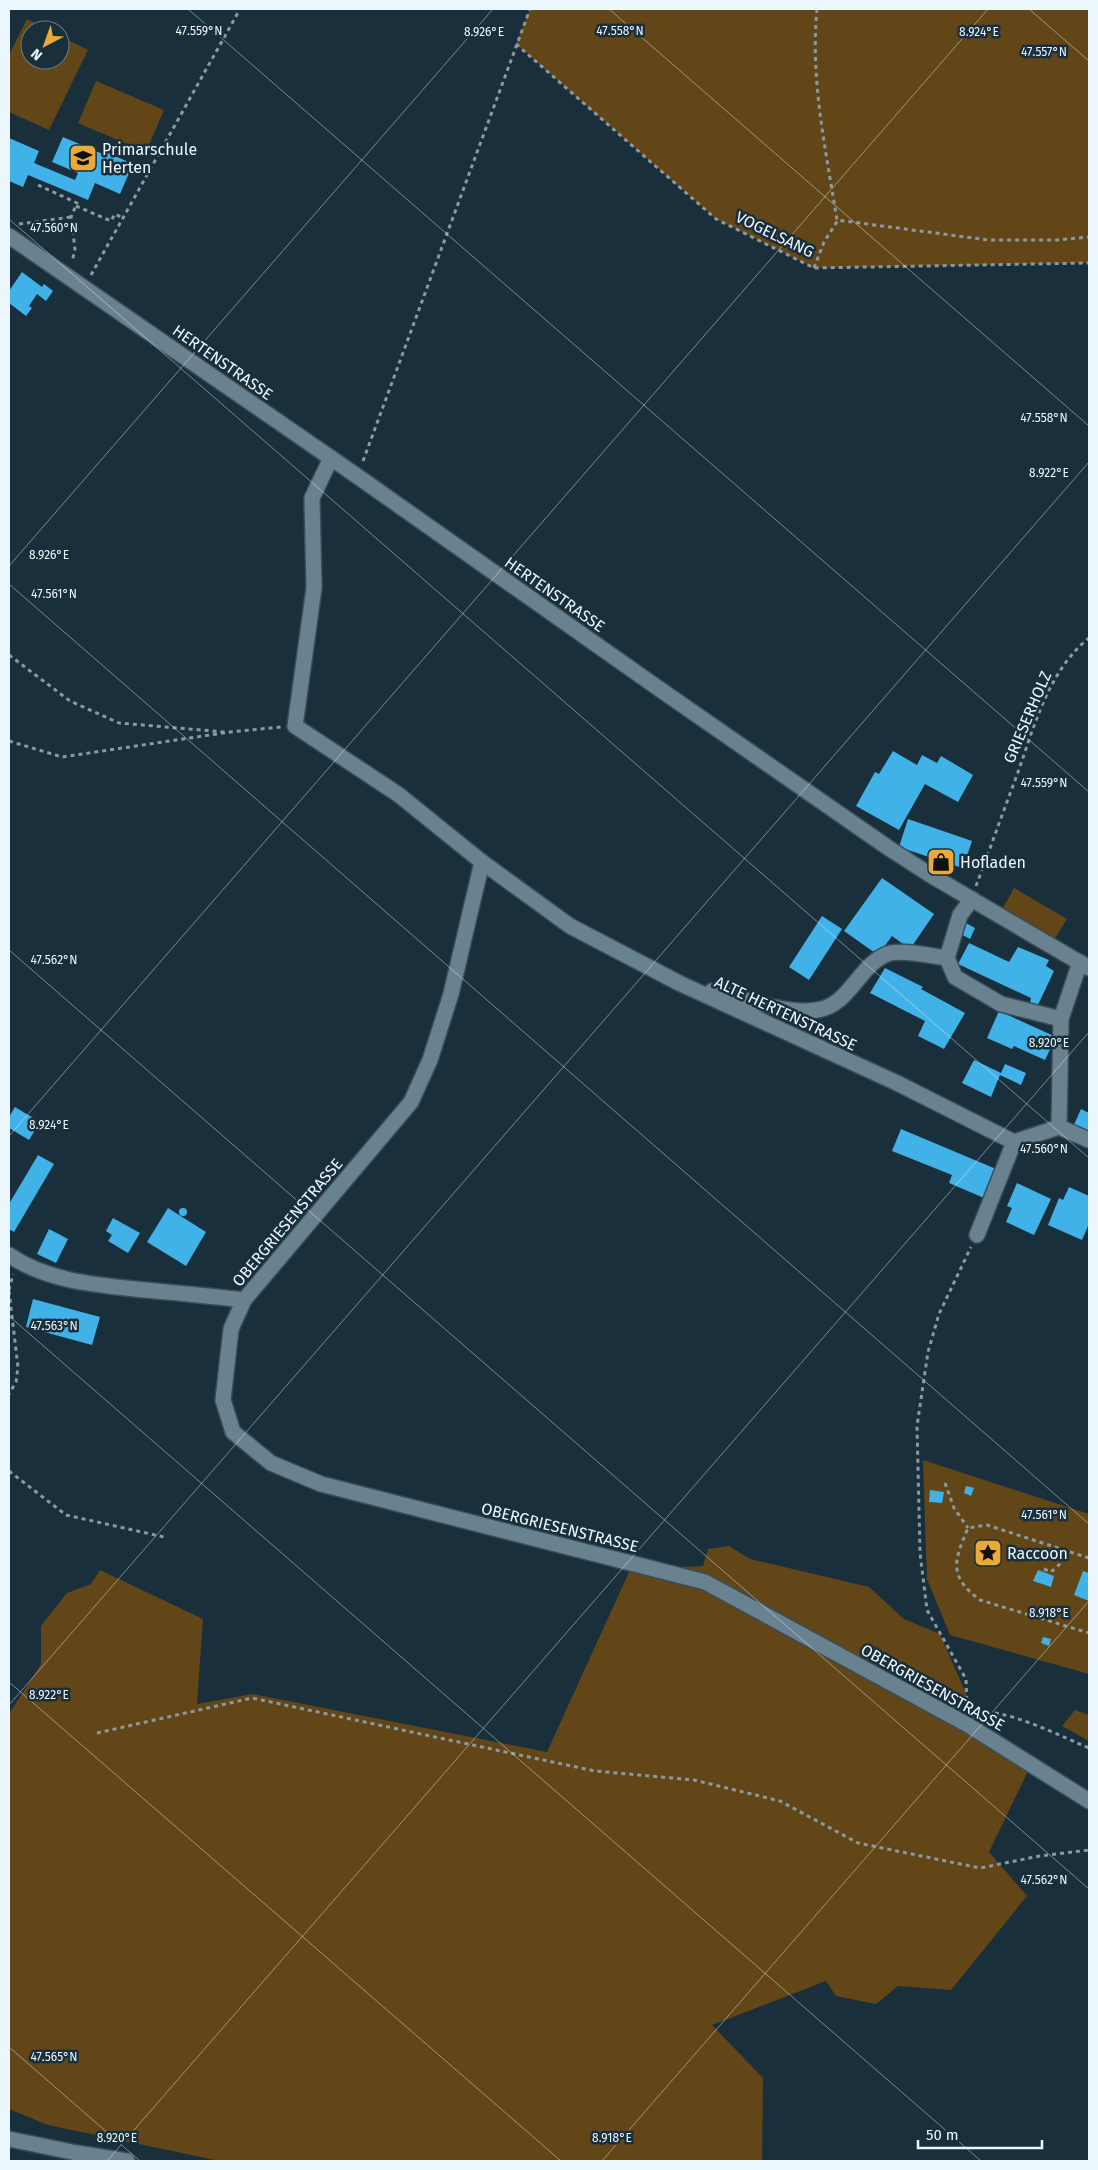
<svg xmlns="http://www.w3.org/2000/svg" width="1098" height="2170" viewBox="0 0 1098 2170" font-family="'Fira Sans',sans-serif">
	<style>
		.green { fill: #634617 }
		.building { fill: #41b2e8 }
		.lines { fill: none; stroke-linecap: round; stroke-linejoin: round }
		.minor-casing { stroke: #3a4d57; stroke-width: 18 }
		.path { stroke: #8a9aa3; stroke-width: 3; stroke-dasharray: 4 4; stroke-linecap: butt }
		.minor { stroke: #698290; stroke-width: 15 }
		.ticks { fill: none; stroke: #ecf7fd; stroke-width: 1; stroke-opacity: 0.45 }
		.labels { text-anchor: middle; stroke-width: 5; stroke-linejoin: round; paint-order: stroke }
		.poi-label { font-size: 16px; fill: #ecf7fd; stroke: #192f3b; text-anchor: start }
		.street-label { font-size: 16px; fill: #ecf7fd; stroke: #192f3b }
		.ticks-label { font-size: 12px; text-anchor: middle; fill: #ecf7fd; stroke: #192f3b; stroke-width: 5; stroke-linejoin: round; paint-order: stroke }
	</style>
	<rect width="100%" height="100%" fill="#192f3b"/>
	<!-- green -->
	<g class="green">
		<polygon points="530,9 1089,9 1089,263 814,268 716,219 516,44"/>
		<polygon points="27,19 49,30 30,30 30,60 60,60 60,36 88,50 49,130 9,112 9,55"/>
		<polygon points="96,81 164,110 146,152 78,123"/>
		<polygon points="1014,888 1067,919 1055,938 1003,908"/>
		<polygon points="923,1460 1089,1514 1089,1674 950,1635 927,1579"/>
		<polygon points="729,1546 750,1559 869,1587 904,1619 940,1634 988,1744 1028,1771 989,1852 1027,1896 951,1990 898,1986 876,2004 836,1996 826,1981 712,2025 763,2078 762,2161 220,2161 48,2125 9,2109 9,1714 41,1664 41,1626 67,1593 91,1584 100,1570 203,1619 197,1704 253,1694 547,1752 630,1570 703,1566 708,1549"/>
		<polygon points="1075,1710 1089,1715 1089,1741 1062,1726"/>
	</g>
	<!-- building -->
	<g class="building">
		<polygon points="63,137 105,155 106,152 133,164 120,194 95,183 88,200 28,175 23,187 9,181 9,138 39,151 34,163 75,180 78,173 52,162"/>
		<polygon points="22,272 42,287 44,284 53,291 46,301 37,294 29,306 32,308 26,316 9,303 9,291"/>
		<polygon points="893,751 917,765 922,755 937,763 941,756 973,775 958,802 925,784 899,830 856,806 875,772 879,774"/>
		<polygon points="908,819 972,841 963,868 946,863 946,865 942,864 937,862 938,860 899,847"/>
		<polygon points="882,878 934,914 910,949 892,936 878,955 844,931"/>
		<polygon points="822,916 842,929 809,980 789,967"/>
		<polygon points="964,922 975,928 970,939 959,933"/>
		<polygon points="969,943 1009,962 1018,947 1049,960 1046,966 1054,971 1037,1007 1030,1003 1031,998 958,964"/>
		<polygon points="885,968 923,987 921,989 965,1013 944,1049 918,1036 925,1021 870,993"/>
		<polygon points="999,1011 1056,1037 1045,1060 1014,1046 1012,1049 987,1038"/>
		<polygon points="974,1060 1001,1073 1005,1064 1026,1073 1021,1085 1000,1075 991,1097 962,1083"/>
		<polygon points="15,1107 40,1122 29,1140 9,1128 9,1117"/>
		<polygon points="1081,1109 1089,1113 1089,1134 1073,1127"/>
		<polygon points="901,1129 996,1169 984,1198 949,1183 952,1175 892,1151"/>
		<polygon points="38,1155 54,1164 14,1232 9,1229 9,1204"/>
		<polygon points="1017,1183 1051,1199 1034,1235 1006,1222 1012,1208 1007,1206"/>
		<polygon points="1069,1187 1089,1196 1089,1226 1088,1226 1082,1240 1048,1225 1059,1198 1063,1200"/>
		<polygon points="168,1208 206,1232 186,1266 147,1242"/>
		<circle cx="183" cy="1212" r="4"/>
		<polygon points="113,1218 140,1233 128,1253 108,1241 112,1235 106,1231"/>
		<polygon points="49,1229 68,1239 56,1263 37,1254"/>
		<polygon points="33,1299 100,1317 92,1345 26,1327"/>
		<polygon points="966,1486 974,1488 971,1496 964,1493"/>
		<polygon points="930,1490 944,1492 942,1503 929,1502"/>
		<polygon points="1038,1570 1054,1576 1051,1587 1033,1581"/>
		<polygon points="1083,1571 1089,1573 1089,1601 1074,1595"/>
		<polygon points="1043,1637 1051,1639 1049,1646 1041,1643"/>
	</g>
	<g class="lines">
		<defs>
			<g id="minor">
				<polyline points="9,236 357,476 658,688 890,849 932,876 1089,968"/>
				<polyline points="331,458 312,498 314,588 295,726 399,795 482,862 451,994 430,1060 411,1102 244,1300 231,1329 223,1400 233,1432 271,1463 321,1484 705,1582 968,1725 1089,1801"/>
				<polyline points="482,862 570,926 679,983 897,1083 1014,1142 1059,1127 1089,1140"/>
				<polyline points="972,899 960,915 947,958 955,977 1001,1004 1061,1019"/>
				<path d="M 712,991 C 740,998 789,1015 817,1010 C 850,1005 858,966 887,954 C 901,949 932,956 947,958"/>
				<polyline points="1059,1127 1061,1019 1080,962"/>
				<polyline points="977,1235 1014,1142"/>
				<path d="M 9,1255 C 48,1282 98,1285 145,1290 C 178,1293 211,1296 244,1300"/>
				<polyline points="9,2139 77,2153 127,2161"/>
			</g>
		</defs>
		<!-- minor casing -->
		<use href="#minor" class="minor-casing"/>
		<!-- path -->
		<g class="path">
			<path d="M 817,9 C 810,79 826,151 837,220 L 988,240 L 1057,240 L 1089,237"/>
			<polyline points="516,44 716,219 814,268 1089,263"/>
			<polyline points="38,185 77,203 71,217 75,249 72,262"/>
			<polyline points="76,206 111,221 115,214 123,218"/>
			<polyline points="19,224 71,217"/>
			<polyline points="814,268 824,242 838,220"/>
			<polyline points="91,275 240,9"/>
			<polyline points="363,461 530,9"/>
			<polyline points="9,655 70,701 119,723 225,732"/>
			<polyline points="9,741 62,757 230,732 281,727"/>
			<path d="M 976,886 C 990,849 1003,812 1017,775 C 1034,727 1048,671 1089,638"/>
			<polyline points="9,1290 13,1274"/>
			<polyline points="9,1291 18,1367 16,1382 9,1394"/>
			<polyline points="9,1471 66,1515 164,1537"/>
			<polyline points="945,1483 954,1508 968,1528"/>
			<path d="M 1089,1558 L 987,1525 L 968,1528 C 954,1561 948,1576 980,1600 L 1089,1633"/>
			<polyline points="1044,1569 1051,1572 1060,1564 1065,1551"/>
			<polyline points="967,1708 966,1679 927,1610 920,1553 917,1426 928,1352 939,1314 971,1247"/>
			<path d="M 979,1714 C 999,1705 1067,1739 1089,1748"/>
			<polyline points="97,1733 252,1698 595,1771 694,1780 780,1801 858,1843 980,1868 1040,1856 1089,1850"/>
		</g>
		<!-- minor -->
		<use href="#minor" class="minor"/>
	</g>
	<!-- ticks -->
	<path class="ticks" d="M 188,9 L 1089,792M 609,9 L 1089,426M 1029,9 L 1089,61M 9,219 L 1089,1158M 9,566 L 493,9M 9,584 L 1089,1524M 9,950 L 1089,1889M 9,1136 L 988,9M 9,1316 L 981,2161M 9,1682 L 561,2161M 9,1705 L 1089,462M 9,2047 L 140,2161M 107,2161 L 1089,1032M 602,2161 L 1089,1601"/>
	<!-- icons -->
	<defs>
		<symbol id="school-square" viewBox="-11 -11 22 22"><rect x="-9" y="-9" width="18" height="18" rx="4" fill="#eba939" stroke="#192f3b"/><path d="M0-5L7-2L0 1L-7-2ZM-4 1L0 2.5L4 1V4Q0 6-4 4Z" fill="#111"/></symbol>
		<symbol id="shop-square" viewBox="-11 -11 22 22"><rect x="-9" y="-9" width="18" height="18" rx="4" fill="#eba939" stroke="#192f3b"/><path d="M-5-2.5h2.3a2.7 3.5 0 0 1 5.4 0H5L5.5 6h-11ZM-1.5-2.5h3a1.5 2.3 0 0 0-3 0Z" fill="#111"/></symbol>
		<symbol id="sight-square" viewBox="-11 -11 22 22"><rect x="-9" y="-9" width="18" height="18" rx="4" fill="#eba939" stroke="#192f3b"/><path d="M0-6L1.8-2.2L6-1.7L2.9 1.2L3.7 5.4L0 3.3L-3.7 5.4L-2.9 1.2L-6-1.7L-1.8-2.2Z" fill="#111"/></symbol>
	</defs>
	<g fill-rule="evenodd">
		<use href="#school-square" x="67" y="142" width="32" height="32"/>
		<use href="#shop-square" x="925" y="846" width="32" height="32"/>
		<use href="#sight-square" x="972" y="1537" width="32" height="32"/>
	</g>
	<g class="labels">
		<!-- poi labels -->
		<g class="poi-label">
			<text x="102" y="155">Primarschule<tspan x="102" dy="18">Herten</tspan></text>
			<text x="960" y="868">Hofladen</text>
			<text x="1007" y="1559">Raccoon</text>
		</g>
		<!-- street labels -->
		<g class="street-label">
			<text transform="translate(775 234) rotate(26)" y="6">VOGELSANG</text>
			<text transform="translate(223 362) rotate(35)" y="6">HERTENSTRASSE</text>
			<text transform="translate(555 594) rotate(35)" y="6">HERTENSTRASSE</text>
			<text transform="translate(1027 717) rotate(-67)" y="6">GRIESERHOLZ</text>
			<text transform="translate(786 1013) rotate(25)" y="6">ALTE HERTENSTRASSE</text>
			<text transform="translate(287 1222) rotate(-50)" y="6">OBERGRIESENSTRASSE</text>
			<text transform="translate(560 1527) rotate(14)" y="6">OBERGRIESENSTRASSE</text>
			<text transform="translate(933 1687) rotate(29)" y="6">OBERGRIESENSTRASSE</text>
		</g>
	</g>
	<g class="ticks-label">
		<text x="199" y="35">47.559°N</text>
		<text x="620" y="35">47.558°N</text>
		<text x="979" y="36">8.924°E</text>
		<text x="484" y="36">8.926°E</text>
		<text x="1044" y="56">47.557°N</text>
		<text x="54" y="232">47.560°N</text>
		<text x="1044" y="422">47.558°N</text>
		<text x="1049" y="477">8.922°E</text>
		<text x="49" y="559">8.926°E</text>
		<text x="54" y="598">47.561°N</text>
		<text x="1044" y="787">47.559°N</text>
		<text x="54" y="964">47.562°N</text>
		<text x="1049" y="1047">8.920°E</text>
		<text x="49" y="1129">8.924°E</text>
		<text x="1044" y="1153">47.560°N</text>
		<text x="54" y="1330">47.563°N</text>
		<text x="1044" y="1519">47.561°N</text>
		<text x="1049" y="1617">8.918°E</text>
		<text x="49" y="1699">8.922°E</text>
		<text x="1044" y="1884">47.562°N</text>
		<text x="54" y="2061">47.565°N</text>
		<text x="117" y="2142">8.920°E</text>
		<text x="612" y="2142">8.918°E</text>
	</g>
	<!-- border -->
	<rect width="1098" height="2170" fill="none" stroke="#ecf7fd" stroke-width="20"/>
	<!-- north arrow -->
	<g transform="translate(45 45) rotate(221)"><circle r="24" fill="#192f3b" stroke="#6d7f89"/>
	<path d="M0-4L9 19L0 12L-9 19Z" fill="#eba939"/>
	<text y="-8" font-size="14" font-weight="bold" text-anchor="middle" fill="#ecf7fd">N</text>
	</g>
	<!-- scale -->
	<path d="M918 2140v8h124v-8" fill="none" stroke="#ecf7fd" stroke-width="2.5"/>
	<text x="926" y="2140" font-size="15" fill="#ecf7fd" stroke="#192f3b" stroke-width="4" paint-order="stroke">50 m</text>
</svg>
